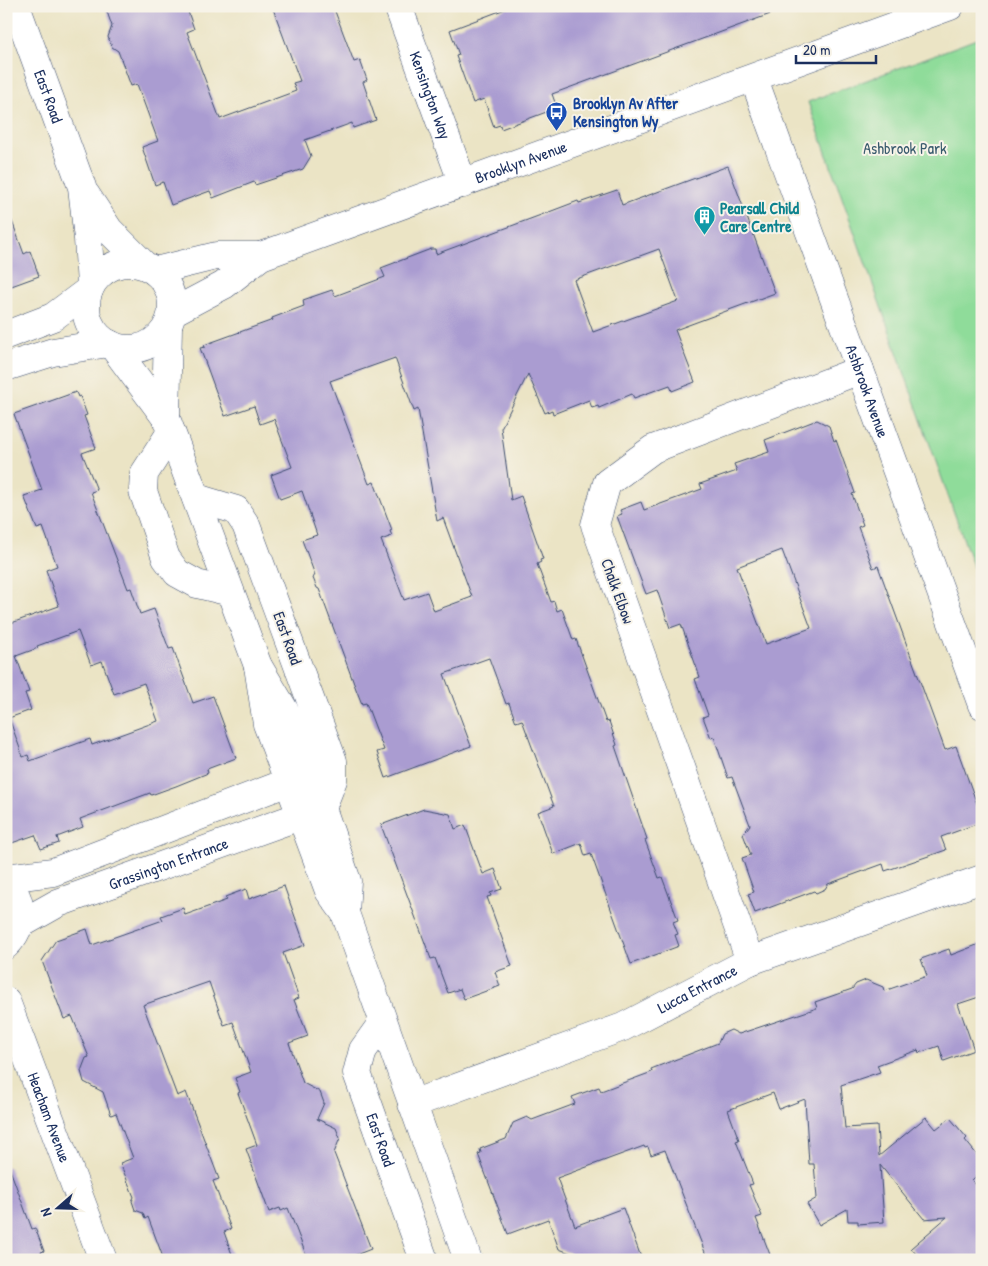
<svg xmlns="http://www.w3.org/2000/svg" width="988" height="1266" viewBox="0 0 988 1266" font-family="'Patrick Hand',sans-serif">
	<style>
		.park { fill: #8fdc9a; stroke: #55867c }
		.building { fill: #aa9cd1; fill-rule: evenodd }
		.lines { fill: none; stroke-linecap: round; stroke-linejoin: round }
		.minor-casing { stroke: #3a4a6d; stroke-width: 29 }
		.minor { stroke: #fff; stroke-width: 28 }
		.labels { text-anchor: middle; stroke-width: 4; stroke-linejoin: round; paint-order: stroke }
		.street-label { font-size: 16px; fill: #1b2f5e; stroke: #f7f3e8 }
		.transit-label { font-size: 16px; font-weight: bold; fill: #164399; stroke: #f7f3e8; text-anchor: start }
		.park-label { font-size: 16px; fill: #385a6d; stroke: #f7f3e8 }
		.culture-label { font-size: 16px; font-weight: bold; fill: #0d838f; stroke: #f7f3e8; text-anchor: start }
	</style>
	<rect width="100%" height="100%" fill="#f7f3e8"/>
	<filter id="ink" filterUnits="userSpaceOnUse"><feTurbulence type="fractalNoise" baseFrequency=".02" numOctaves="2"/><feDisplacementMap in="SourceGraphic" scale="10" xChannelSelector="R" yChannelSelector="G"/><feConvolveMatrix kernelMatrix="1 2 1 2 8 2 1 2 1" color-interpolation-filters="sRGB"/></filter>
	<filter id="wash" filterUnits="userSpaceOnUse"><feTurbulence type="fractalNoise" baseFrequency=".0096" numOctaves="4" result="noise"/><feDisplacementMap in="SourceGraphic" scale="20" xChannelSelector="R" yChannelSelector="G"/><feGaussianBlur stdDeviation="1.12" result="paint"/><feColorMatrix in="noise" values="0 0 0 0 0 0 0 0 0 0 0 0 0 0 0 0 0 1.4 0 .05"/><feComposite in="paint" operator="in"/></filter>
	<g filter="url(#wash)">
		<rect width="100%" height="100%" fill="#ebe4c5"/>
		<!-- park -->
		<polygon class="park" points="982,37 982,591 808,102"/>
		<g id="blocks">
			<!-- building -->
			<g class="building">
				<polygon points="105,6 186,6 194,29 187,32 220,119 296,91 293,83 300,81 272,6 333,6 354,62 360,60 367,80 363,82 376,120 353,128 352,123 305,140 311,156 303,169 255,185 254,182 213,198 210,191 171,205 163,182 155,185 142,147 158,141 137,84 131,86 118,51 112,47 108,37 112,26"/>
				<polygon points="513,6 784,6 784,9 552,94 557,108 501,129 500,125 494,127 484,99 473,103 456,56 459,55 450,30"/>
				<path d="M 728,166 L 775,293 L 675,330 L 695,382 L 672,391 L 670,385 L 634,398 L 632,394 L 599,408 L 598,406 L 592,408 L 589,400 L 553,414 L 552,410 L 545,413 L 528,374 L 501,428 L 511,500 L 521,496 L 543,559 L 540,560 L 541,562 L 537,564 L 551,602 L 554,601 L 557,611 L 562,609 L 573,640 L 576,639 L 606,722 L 609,721 L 617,745 L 615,746 L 647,839 L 645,840 L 659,878 L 662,877 L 678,920 L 673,922 L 678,934 L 675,935 L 679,946 L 631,964 L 591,854 L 585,856 L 581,843 L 553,854 L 538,812 L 554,806 L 522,720 L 516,722 L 509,703 L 506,704 L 489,658 L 444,674 L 471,746 L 386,778 L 377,752 L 384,750 L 366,703 L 362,704 L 356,689 L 319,589 L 317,588 L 313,578 L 315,575 L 302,540 L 317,535 L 302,491 L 280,499 L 271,475 L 292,467 L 274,419 L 260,424 L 254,406 L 225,416 L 200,348 L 205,347 L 204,345 L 273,320 L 272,318 L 304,306 L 303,300 L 332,290 L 335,296 L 385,277 L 381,268 L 431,249 L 435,249 L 436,254 L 549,212 L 578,201 L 579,203 L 617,190 L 622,205 ZM 659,249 L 678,301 L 593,332 L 574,280 ZM 395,358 L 414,411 L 418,409 L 437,521 L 443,518 L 472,597 L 434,611 L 427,592 L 404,600 L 381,540 L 392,536 L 390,531 L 392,530 L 374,482 L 369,484 L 330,381 Z"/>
				<polygon points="6,213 9,213 24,254 30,251 39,276 6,288"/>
				<path d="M 76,392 L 78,397 L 80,396 L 87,415 L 84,416 L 96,448 L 82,453 L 97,490 L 91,492 L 128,589 L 131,588 L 140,614 L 154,609 L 169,649 L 173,648 L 193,703 L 213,696 L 236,758 L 207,769 L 208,773 L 176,786 L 151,795 L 150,793 L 80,819 L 83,827 L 57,837 L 59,843 L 41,849 L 35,835 L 6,845 L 6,625 L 59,606 L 46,570 L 57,566 L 43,527 L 37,529 L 24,496 L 42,490 L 14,414 ZM 78,631 L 91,665 L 102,661 L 114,694 L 144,683 L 158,721 L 92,745 L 90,739 L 30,761 L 28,755 L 23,757 L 9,718 L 6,719 L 31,710 L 25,693 L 29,692 L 16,656 L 38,648 L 37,646 Z"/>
				<path d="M 817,420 L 829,426 L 834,441 L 836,440 L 855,493 L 852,494 L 863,525 L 858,527 L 873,568 L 878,566 L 945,750 L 956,746 L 982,818 L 982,822 L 941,837 L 946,850 L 885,871 L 883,864 L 828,884 L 825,889 L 816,893 L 814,891 L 755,913 L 748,894 L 754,892 L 742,858 L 751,855 L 743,834 L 750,825 L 732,777 L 728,778 L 714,737 L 711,738 L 703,717 L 708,715 L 695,679 L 700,677 L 681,624 L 670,628 L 657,590 L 646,594 L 617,516 L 622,514 L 620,510 L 641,502 L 644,510 L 702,489 L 700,484 L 737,471 L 734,464 L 769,452 L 765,440 ZM 782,550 L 811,628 L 766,644 L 737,567 Z"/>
				<polygon points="424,809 450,814 455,829 465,825 483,874 495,869 502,889 490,893 491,896 487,897 512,966 495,972 500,986 464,999 460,989 448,993 435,958 431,959 381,825"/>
				<polygon points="284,886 305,945 283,953 299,998 294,1000 308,1036 289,1043 303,1083 320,1092 324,1103 317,1119 336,1128 340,1138 334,1153 371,1249 343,1260 308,1260 288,1208 281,1211 280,1208 269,1212 246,1149 257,1145 238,1093 240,1092 235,1078 251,1072 233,1022 224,1025 209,982 143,1005 177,1096 186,1092 219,1179 213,1181 231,1229 224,1232 234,1260 164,1260 148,1217 145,1219 143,1213 135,1210 132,1201 134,1197 120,1163 133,1158 116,1113 111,1115 103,1092 84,1082 81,1071 86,1058 89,1057 72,1016 64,1019 42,961 56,940 87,929 92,945 163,920 161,916 183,908 185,915 227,900 225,897 246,889 249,899"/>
				<polygon points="982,943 982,996 958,1004 974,1050 944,1061 939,1046 919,1053 918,1050 877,1065 880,1072 841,1085 845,1128 877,1126 879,1156 926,1117 936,1129 950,1118 967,1138 965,1140 982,1161 982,1171 972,1180 980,1190 982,1188 982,1260 921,1260 911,1248 947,1217 924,1219 880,1165 884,1222 858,1224 858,1221 848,1221 847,1209 819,1225 807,1204 817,1198 814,1164 809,1164 805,1099 779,1109 773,1093 728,1110 739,1140 736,1141 753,1184 749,1185 762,1216 756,1218 772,1260 708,1260 665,1150 651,1155 648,1147 645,1148 644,1146 557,1178 575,1226 623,1208 642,1260 572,1260 570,1253 559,1249 548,1219 508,1234 478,1154 481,1153 480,1149 506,1139 513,1123 527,1117 532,1120 575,1104 572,1097 599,1087 601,1091 652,1072 651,1069 718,1043 722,1034 731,1030 739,1034 817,1008 815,1002 852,989 856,984 866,980 883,987 884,991 927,976 921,959 949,949 951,955"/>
				<polygon points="6,1167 9,1167 32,1229 35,1228 44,1251 41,1252 44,1260 6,1260"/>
			</g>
		</g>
	</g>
	<g filter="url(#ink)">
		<use href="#blocks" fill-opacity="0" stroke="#3a4a6d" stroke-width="1"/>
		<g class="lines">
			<defs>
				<g id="minor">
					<path id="s1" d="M 16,6 L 82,187 L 88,239 L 91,285"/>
					<path id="s2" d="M 398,6 L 463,184"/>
					<path id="s3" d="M 754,79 L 982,705"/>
					<polyline points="86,195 109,230 144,265"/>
					<circle cx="129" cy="306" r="43"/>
					<polyline points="155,271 216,256 261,256"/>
					<path id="s4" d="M 173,312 L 224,285 L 261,256 L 950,6"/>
					<polyline points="6,335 53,317 89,290"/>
					<polyline points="112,345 166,418 258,666 289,718 322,808 347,881 345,913"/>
					<polyline points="6,367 53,352 108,343"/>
					<polyline points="166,418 168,326"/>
					<polyline points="171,432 144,474 143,491 166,558 177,573 197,584 230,592"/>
					<polyline points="258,666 267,724 329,891 345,913 468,1260"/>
					<polyline points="6,878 53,872 304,776"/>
					<path d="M 6,882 C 24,900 25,927 6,945"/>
					<path id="s5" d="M 19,925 L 58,903 L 322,808 L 333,780 L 333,761 L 246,525 L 236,510 L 196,498"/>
					<polyline points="750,961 595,525 607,483 653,449 860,370"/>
					<path id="s6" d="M 6,1001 L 103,1260"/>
					<path id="s7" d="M 383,1022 L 363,1050 L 357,1073 L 424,1260"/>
					<path id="s8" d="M 412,1104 L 623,1027 L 750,961 L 982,879"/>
				</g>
			</defs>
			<!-- minor casing -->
			<use href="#minor" class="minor-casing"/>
			<!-- minor -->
			<use href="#minor" class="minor"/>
		</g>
	</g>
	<!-- icons -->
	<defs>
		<symbol id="bus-pin" viewBox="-11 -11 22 30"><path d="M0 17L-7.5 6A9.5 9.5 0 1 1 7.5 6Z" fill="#1a4fb4" stroke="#f7f3e8"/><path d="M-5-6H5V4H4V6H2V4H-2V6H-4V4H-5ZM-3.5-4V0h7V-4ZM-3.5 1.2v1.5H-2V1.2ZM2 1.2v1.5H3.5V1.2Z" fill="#fff"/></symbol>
		<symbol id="building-pin" viewBox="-11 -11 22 30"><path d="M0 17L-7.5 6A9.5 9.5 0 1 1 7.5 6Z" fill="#0f9aa8" stroke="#f7f3e8"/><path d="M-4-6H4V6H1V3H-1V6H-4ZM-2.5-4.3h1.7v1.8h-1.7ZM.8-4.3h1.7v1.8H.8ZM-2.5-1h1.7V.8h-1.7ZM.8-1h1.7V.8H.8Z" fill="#fff"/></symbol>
	</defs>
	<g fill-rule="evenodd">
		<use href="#bus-pin" x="544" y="100" width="25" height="34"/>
		<use href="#building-pin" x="692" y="204" width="25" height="34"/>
	</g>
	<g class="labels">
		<!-- street labels -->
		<g class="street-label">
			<text dy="6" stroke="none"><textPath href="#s2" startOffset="95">Kensington Way</textPath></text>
			<text dy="6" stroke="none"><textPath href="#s1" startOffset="96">East Road</textPath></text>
			<text dy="6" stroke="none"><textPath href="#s4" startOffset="381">Brooklyn Avenue</textPath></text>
			<text dy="6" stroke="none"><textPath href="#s3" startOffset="332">Ashbrook Avenue</textPath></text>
			<text transform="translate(618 591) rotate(70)" y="6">Chalk Elbow</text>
			<text transform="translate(288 638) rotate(70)" y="6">East Road</text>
			<text dy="6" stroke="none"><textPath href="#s5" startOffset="162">Grassington Entrance</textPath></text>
			<text dy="6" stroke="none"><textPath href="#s8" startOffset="308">Lucca Entrance</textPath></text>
			<text dy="6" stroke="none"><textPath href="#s6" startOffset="124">Heacham Avenue</textPath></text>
			<text dy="6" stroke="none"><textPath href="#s7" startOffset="129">East Road</textPath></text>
		</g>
		<!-- transit labels -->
		<g class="transit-label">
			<text x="573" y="109">Brooklyn Av After<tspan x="573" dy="18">Kensington Wy</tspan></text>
		</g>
		<!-- park labels -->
		<g class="park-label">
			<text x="905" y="154">Ashbrook Park</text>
		</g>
		<!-- culture labels -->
		<g class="culture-label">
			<text x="720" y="214">Pearsall Child<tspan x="720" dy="18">Care Centre</tspan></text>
		</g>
	</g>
	<!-- margin -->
	<rect width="988" height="1266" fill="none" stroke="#f7f3e8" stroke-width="25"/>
	<!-- north arrow -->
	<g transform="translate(58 1208) rotate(250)" stroke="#f7f3e8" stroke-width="4" paint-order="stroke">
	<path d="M0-4L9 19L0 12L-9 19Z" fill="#1b2f5e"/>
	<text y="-8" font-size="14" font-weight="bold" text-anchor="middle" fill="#1b2f5e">N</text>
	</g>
	<!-- scale -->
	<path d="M796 55v8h80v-8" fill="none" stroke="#1b2f5e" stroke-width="2.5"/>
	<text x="803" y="55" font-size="15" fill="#1b2f5e" stroke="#f7f3e8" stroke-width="4" paint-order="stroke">20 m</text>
</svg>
